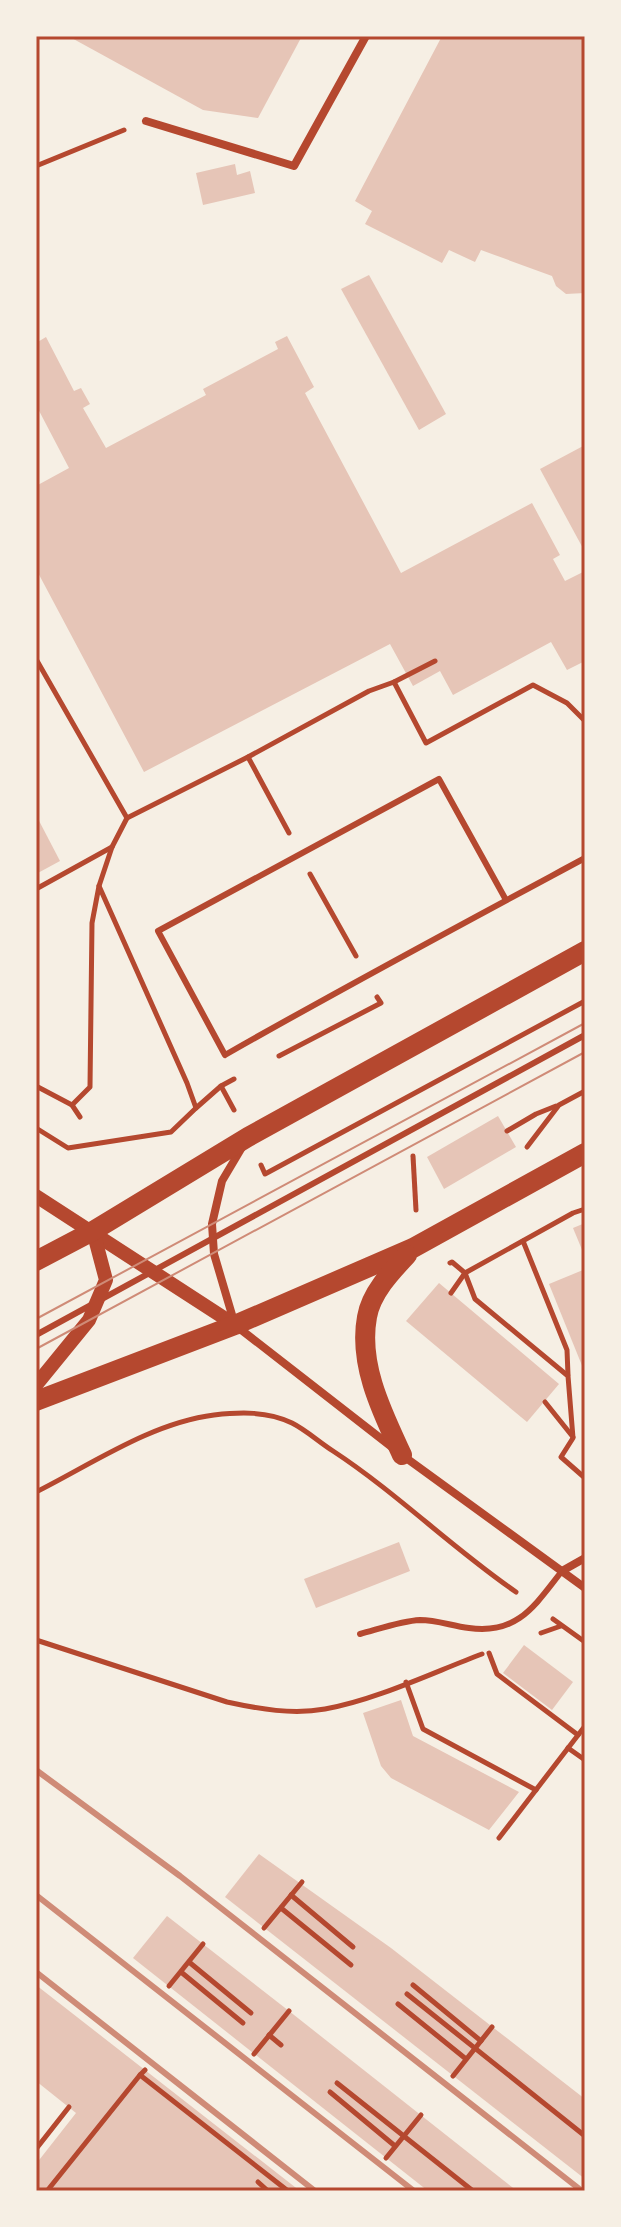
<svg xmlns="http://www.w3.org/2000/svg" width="621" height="2227" viewBox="0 0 621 2227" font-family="'Exo 2',sans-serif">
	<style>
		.building { fill: #e6c5b7 }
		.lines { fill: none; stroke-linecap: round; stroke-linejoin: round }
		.path { stroke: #b5482f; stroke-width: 5 }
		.service { stroke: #b5482f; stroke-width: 6 }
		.minor { stroke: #b5482f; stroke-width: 8 }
		.tertiary { stroke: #b5482f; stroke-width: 14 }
		.primary { stroke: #b5482f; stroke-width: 20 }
		.tram { stroke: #cf8b77; stroke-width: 2 }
		.rail { stroke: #cf8b77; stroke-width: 6 }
		.neatline { fill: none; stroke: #b5482f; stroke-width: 3 }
	</style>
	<rect width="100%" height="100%" fill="#f6efe4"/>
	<!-- building -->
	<g class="building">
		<polygon points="68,36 302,36 258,118 203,110"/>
		<polygon points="442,36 585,36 585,293 566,294 556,286 552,276 481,250 475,262 449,250 442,263 365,224 372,211 355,201"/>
		<polygon points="235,164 237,175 250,171 255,193 203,205 196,173"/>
		<polygon points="369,275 446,414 419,430 341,289"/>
		<polygon points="287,336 314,387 305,393 401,573 532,503 560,555 553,559 565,581 585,571 585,661 567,670 551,642 453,695 440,671 413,686 390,644 144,772 36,569 36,486 69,468 36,405 36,343 46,337 74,391 81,388 90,404 83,408 106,448 206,395 203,389 278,349 275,342"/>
		<polygon points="585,445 585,552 540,469"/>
		<polygon points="36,815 60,861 36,874"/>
		<polygon points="498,1116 516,1147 444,1189 427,1157"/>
		<polygon points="585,1223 585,1257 573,1228"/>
		<polygon points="583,1270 585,1274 585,1373 549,1284"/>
		<polygon points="439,1283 559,1384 527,1422 406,1321"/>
		<polygon points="399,1542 410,1571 316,1608 304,1579"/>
		<polygon points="524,1645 573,1682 552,1710 503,1673"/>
		<polygon points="401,1700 413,1736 519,1792 489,1830 391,1778 381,1766 363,1713"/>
		<polygon points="259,1854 391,1948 585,2099 585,2179 225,1897"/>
		<polygon points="167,1916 289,2011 517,2191 428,2191 133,1958"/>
		<polygon points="36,1985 300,2191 36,2191 36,2164 76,2113 36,2081"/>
	</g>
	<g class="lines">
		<!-- path -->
		<g class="path">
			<polyline points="36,166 124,130"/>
			<polyline points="36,659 127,818 112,847 99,886 92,923 90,1087 72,1105"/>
			<polyline points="394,682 435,661"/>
			<polyline points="248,757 289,833"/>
			<polyline points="127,818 248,757 369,691 394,682 426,743 533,685 567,703 585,721"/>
			<polyline points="310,874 356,956"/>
			<polyline points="99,886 187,1083 196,1108 221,1086 234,1079"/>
			<polyline points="36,889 112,847"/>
			<polyline points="279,1056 381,1003 377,997"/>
			<polyline points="36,1086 72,1105 80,1117"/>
			<polyline points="221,1086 234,1110"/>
			<polyline points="36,1128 68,1148 171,1132 196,1108"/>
			<polyline points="507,1131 536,1114 556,1106"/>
			<polyline points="527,1147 559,1105 585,1091"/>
			<polyline points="413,1156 416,1210"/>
			<polyline points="261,1165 265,1174 585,1001"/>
			<polyline points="523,1241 567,1350 568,1375"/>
			<polyline points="450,1263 452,1262 465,1273 475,1299 568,1376 573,1438 561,1457 585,1478"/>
			<polyline points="451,1293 465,1273 573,1213 585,1209"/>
			<polyline points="545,1402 573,1437"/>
			<path d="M 36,1492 C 92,1464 151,1423 214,1415 C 240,1412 268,1411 292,1423 C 306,1430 319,1442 333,1451 C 397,1493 452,1548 516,1592"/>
			<polyline points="553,1619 585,1642"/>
			<polyline points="541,1633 561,1626"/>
			<path d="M 36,1640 L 227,1702 C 259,1709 293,1715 325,1709 C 376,1700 434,1672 482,1654"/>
			<polyline points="489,1653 497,1674 578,1735"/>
			<polyline points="406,1682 423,1729 536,1790"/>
			<polyline points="568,1748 585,1760"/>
			<polyline points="499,1838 585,1726"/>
			<polyline points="291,1895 353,1947"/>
			<polyline points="281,1908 351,1965"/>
			<polyline points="264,1928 302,1882"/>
			<polyline points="189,1962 251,2013"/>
			<polyline points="181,1972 243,2023"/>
			<polyline points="413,1985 481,2041"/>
			<polyline points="169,1986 203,1944"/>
			<polyline points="407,1994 585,2136"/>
			<polyline points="398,2004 466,2059"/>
			<polyline points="269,2035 281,2045"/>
			<polyline points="254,2054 289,2011"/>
			<polyline points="145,2070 140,2075 288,2191"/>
			<polyline points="453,2076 492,2027"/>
			<polyline points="337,2083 473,2191"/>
			<polyline points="330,2092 395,2146"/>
			<polyline points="36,2149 69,2107"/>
			<polyline points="386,2158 421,2115"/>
			<polyline points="258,2182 268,2191"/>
			<polyline points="47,2191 140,2075"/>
		</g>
		<!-- service -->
		<g class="service">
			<path d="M 506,900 L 439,779 L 158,931 L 225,1055 C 344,987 464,923 585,858"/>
			<polyline points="36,1335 585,1035"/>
			<path d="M 360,1634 C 379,1629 401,1621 420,1620 C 437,1620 452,1626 469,1628 C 518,1635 535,1605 562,1571"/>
		</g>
		<!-- minor -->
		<g class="minor">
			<polyline points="146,121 294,166 366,36"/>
			<polyline points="241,1149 222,1181 212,1224 214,1254 235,1325 402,1455 585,1588"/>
			<polyline points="562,1571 585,1558"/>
		</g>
		<!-- tertiary -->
		<g class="tertiary">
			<polyline points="36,1196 235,1325"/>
			<polyline points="36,1385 89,1320 106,1280 93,1231"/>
		</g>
		<!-- primary -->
		<g class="primary">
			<polyline points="36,1261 93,1231 248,1137 585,951"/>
			<polyline points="36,1401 235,1325 413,1248 585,1153"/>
			<path d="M 402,1455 C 383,1414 358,1365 367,1317 C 371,1293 391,1272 407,1255"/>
		</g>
		<!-- tram -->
		<g class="tram">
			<polyline points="36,1319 585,1023"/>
			<polyline points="36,1349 585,1052"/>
		</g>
		<!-- rail -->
		<g class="rail">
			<polyline points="36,1770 180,1876 582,2191"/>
			<polyline points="36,1895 414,2191"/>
			<polyline points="36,1972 315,2191"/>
		</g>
	</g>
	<!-- border -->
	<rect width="621" height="2227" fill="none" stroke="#f6efe4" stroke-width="76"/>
	<rect x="38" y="38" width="545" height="2151" class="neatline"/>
</svg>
